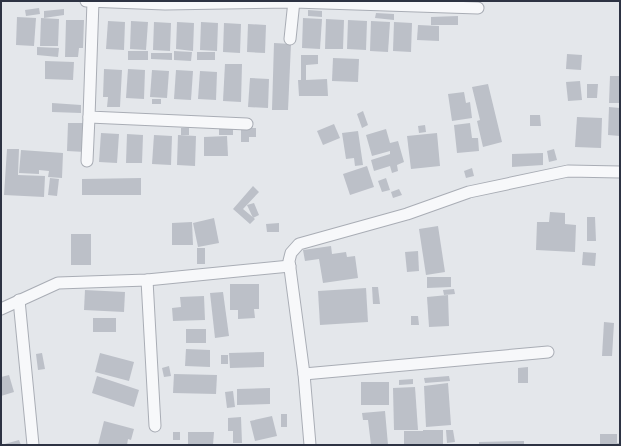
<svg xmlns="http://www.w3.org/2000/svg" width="621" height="446" viewBox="0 0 621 446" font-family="'Work Sans',sans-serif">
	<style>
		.building { fill: #bcc0c8 }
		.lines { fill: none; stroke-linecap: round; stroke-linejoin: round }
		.minor-casing { stroke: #a9adb5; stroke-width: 13 }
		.minor { stroke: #f7f8fa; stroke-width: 11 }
	</style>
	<rect width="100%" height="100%" fill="#e4e7eb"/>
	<!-- building -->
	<g class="building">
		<polygon points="39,8 40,14 26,16 25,10"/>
		<polygon points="64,9 64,15 44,18 44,11"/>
		<polygon points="308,10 322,11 322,17 308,16"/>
		<polygon points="376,13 394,14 394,20 375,18"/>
		<polygon points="458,16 458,25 431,25 431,17"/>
		<polygon points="17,17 36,18 34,46 16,45"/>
		<polygon points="41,18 59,19 58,46 40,46"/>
		<polygon points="303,18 322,19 320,49 302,48"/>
		<polygon points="326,19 344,20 343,49 325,49"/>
		<polygon points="66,20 84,20 83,48 79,48 78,57 65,57"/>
		<polygon points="348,20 367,21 366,50 347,49"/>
		<polygon points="108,21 125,22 124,50 106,49"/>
		<polygon points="131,21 148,22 146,50 130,49"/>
		<polygon points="371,21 390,22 388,52 370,51"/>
		<polygon points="154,22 171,23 170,51 153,50"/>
		<polygon points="177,22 194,23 193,51 176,49"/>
		<polygon points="201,22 218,23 217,51 200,50"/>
		<polygon points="394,22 412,23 411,52 393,51"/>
		<polygon points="224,23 241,24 240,53 223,52"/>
		<polygon points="248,24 266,25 265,53 247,52"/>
		<polygon points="418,25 439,26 439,41 417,40"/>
		<polygon points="274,43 291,44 288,110 272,110"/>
		<polygon points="37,47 59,48 58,57 37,55"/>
		<rect x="128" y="51" width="20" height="9"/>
		<polygon points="174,51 192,52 191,61 174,60"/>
		<rect x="197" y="52" width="18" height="8"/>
		<polygon points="151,53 172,53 172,60 151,59"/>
		<polygon points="567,54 582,55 581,70 566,69"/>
		<polygon points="301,55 318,55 318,64 306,65 306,80 327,79 328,96 299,96 298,80 301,80"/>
		<polygon points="333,58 359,59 358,82 332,81"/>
		<polygon points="45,61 74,62 73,80 45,79"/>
		<polygon points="225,64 242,64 241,102 223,101"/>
		<polygon points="104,69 122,70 120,107 107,107 108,97 103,97"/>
		<polygon points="128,69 145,70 144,99 126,98"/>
		<polygon points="152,70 169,71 167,98 150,97"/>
		<polygon points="176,70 193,71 191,100 174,99"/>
		<polygon points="200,71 217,72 216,100 198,99"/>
		<polygon points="610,76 620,76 620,103 609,103"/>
		<polygon points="250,78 269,79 268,108 248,107"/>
		<polygon points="580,81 582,100 568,101 566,82"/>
		<polygon points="488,84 502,142 483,147 477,121 480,120 472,87"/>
		<polygon points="587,84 598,84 597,98 587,98"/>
		<polygon points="464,92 466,103 470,102 472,118 452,121 448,94"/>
		<rect x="152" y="99" width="9" height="5"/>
		<polygon points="52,103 81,105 81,113 52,112"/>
		<polygon points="609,107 620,108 620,136 608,135"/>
		<polygon points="363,111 368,125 362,128 357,114"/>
		<polygon points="530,115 540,115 541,126 530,126"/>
		<polygon points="577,117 602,118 601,148 575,147"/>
		<polygon points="68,123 86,123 85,152 67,151"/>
		<polygon points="470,123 472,138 478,138 479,151 457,153 454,125"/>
		<polygon points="334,124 340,138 323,145 317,131"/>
		<polygon points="425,125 426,132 419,133 418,126"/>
		<rect x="181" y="128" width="8" height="7"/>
		<rect x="219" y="128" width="14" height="7"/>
		<polygon points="241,128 256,128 256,137 249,137 249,142 241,142"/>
		<polygon points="386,129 390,143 398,141 404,162 397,165 398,171 392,173 390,166 374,171 371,160 390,154 390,151 372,156 366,135"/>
		<polygon points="358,131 363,165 355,166 354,158 346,159 342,133"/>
		<polygon points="101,133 119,134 117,163 99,162"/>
		<polygon points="437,133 440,166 411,169 407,136"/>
		<polygon points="127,134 143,135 142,163 126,163"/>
		<polygon points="154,135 172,136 171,165 152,164"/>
		<polygon points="178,135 196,136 195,166 177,165"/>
		<polygon points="227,136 228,156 204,156 204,137"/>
		<polygon points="7,149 19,149 18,175 45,176 44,197 4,195"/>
		<polygon points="554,149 557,160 549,162 547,151"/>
		<polygon points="21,150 63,153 62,178 48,177 49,171 39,170 39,174 19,173"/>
		<polygon points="543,153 543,165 512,167 512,154"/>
		<polygon points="367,166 374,187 350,195 343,174"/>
		<polygon points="472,168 474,176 466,178 464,171"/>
		<polygon points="50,178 59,179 57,196 48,195"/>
		<polygon points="141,178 141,195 82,195 82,179"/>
		<polygon points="386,178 390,190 382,192 378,181"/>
		<polygon points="253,186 259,192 243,209 255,219 250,224 233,209"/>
		<polygon points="399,189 402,195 393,198 391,192"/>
		<polygon points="254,203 259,215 253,218 247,205"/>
		<polygon points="550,212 565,213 565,224 576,225 575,252 536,250 537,222 549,222"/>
		<polygon points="587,217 595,217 596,241 587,241"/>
		<polygon points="214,218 219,243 198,247 193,223"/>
		<polygon points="192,222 193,245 172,245 172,223"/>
		<polygon points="279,223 279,232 267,232 266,224"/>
		<polygon points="438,226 445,272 426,275 419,229"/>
		<rect x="71" y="234" width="20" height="31"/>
		<polygon points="331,246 332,254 346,252 347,257 355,256 358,278 323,283 319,259 305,261 303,250"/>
		<rect x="197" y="248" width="8" height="16"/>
		<polygon points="418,251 419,271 407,272 405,252"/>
		<polygon points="583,252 596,253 595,266 582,265"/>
		<polygon points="427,277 451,277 451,287 427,288"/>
		<polygon points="230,284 259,284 259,309 254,309 255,318 238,319 238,310 230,310"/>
		<polygon points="372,287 378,287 380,304 373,304"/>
		<polygon points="366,288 368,322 320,325 318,291"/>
		<polygon points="454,289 455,294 444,295 443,290"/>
		<polygon points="85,290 125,292 124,312 84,310"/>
		<polygon points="223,292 229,336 215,338 210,293"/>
		<polygon points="448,295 449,326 429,327 427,297"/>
		<polygon points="204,296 205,320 173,321 172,308 181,307 180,297"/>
		<polygon points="411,316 418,316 419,325 411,325"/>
		<rect x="93" y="318" width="23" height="14"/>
		<polygon points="604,322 614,323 612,356 602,356"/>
		<rect x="186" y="329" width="20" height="14"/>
		<polygon points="186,349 210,350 210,367 185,366"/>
		<polygon points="264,352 264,367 230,368 229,353"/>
		<polygon points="42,353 45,369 38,370 36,354"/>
		<polygon points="100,353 134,362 129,381 95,372"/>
		<rect x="221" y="355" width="7" height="9"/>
		<polygon points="169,366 171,376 164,377 162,368"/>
		<polygon points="528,367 528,383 518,383 518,368"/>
		<polygon points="174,374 217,375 216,394 173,393"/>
		<polygon points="9,375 14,392 1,396 1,377"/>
		<polygon points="97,376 139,390 134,407 92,393"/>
		<polygon points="449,376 450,381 425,383 424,378"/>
		<polygon points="413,379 413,384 399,385 399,380"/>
		<rect x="361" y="382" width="28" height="23"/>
		<polygon points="448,383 451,425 426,427 424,386"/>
		<polygon points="415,387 418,430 394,430 393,388"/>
		<polygon points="270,388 270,404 237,405 237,389"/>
		<polygon points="233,391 235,407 227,408 225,392"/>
		<polygon points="385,411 388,445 371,445 368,420 363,420 362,413"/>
		<rect x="281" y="414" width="6" height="13"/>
		<polygon points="272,416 277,436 255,441 250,421"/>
		<polygon points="241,417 242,443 233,443 233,431 228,431 228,418"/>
		<polygon points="104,421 134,429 131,440 128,439 127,445 98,445"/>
		<polygon points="423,430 443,430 443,445 404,445 404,431 423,431"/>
		<polygon points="446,430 453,430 455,442 447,443"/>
		<rect x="173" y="432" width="7" height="8"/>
		<polygon points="188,432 214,432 213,445 188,445"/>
		<polygon points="600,434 617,434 617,443 620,443 620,445 600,445"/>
		<polygon points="19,440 21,445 1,445"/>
		<polygon points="524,441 524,445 479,445 479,442"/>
	</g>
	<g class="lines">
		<defs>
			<g id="minor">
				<polyline points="86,1 165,4 294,2 478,8"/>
				<polyline points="93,1 89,117 247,124"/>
				<polyline points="290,39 294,1"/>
				<polyline points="87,161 89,117"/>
				<polyline points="147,280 155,426"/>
				<polyline points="19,300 33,445"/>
				<polyline points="1,309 58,283 147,280 290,266"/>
				<polyline points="304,374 548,352"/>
				<polyline points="310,445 304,374 289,261 291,253 299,244 407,214 469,192 568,171 620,172"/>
			</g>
		</defs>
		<!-- minor casing -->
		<use href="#minor" class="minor-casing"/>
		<!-- minor -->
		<use href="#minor" class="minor"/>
	</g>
	<!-- border -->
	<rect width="621" height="446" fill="none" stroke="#2d3343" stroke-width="4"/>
</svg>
